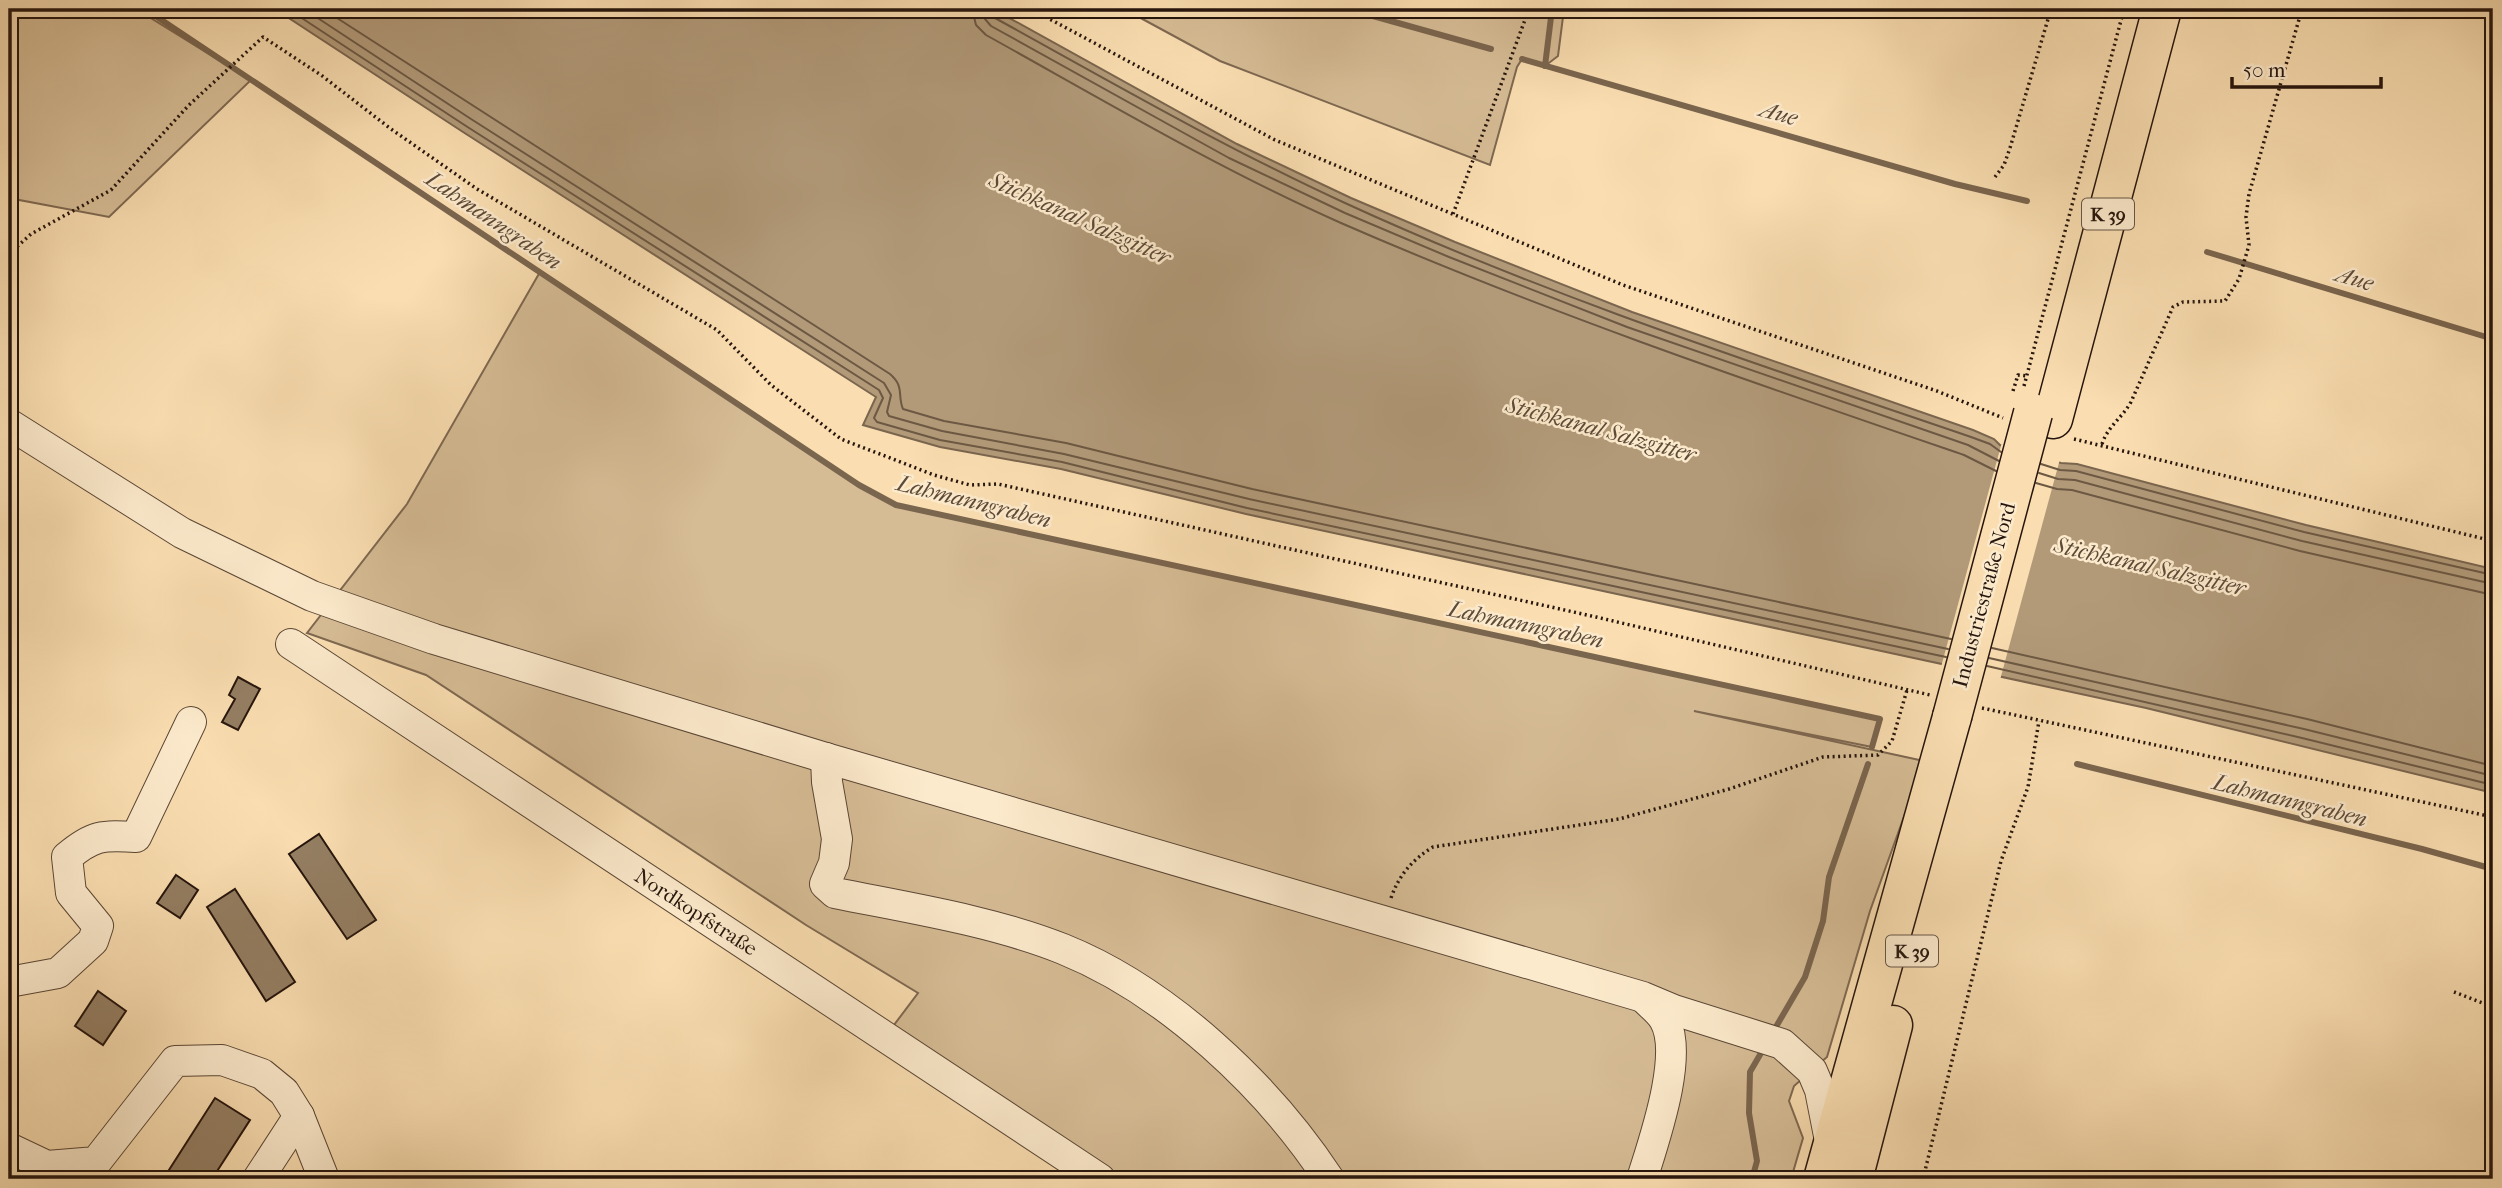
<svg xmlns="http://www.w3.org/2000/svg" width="2502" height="1188" viewBox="0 0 2502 1188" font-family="'IM FELL French Canon',serif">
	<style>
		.green { fill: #d6bc95; stroke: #7e6851; stroke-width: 2 }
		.water { fill: #b29a79; stroke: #7a654e; stroke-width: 2 }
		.pier { fill: #fadeb1 }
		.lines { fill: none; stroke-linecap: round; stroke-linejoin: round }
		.shore { stroke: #6c5843; stroke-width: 2 }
		.stream { stroke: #7a654e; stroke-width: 6 }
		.building { fill: #947e62; stroke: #26150d; stroke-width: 2 }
		.minor-casing { stroke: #5b4736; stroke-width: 32 }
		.highway-casing { stroke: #26150d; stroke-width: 41 }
		.path { stroke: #26150d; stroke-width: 3.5; stroke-dasharray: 2 3.5; stroke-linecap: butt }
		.minor { stroke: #fceacc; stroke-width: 30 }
		.highway { stroke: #fadeb1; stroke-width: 38 }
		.highway-bridge-casing { stroke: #26150d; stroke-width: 41; stroke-linecap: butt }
		.highway-bridge { stroke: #fadeb1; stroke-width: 38 }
		.labels { text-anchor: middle; stroke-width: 5; stroke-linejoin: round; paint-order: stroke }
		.shield { fill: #fceacc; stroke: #665546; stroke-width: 2 }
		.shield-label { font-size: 19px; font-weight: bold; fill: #26150d }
		.street-label { font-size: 21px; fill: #26150d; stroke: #fceacc }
		.water-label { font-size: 23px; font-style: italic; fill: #5e4a38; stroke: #fceacc }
	</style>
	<rect width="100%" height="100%" fill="#fadeb1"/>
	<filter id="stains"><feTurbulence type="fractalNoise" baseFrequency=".00286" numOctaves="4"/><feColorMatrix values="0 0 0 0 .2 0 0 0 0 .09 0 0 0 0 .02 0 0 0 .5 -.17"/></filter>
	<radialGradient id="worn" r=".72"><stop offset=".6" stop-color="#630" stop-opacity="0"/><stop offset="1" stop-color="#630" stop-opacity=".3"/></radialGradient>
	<!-- green -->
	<g class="green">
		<polygon points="9,9 136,9 251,80 109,217 14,199 9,194"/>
		<polygon points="1124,9 1564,9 1558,56 1545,66 1522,59 1517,67 1490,165 1220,61"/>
		<polygon points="540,272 859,485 896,505 1880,719 1872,747 1694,711 1924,761 1870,911 1827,1057 1794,1086 1789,1101 1803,1138 1791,1179 1100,1179 885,1037 918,993 806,925 426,675 307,633 407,504"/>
	</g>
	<!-- water -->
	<polygon class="water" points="275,9 993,9 1237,144 1351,198 1455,242 1632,312 1973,430 1994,439 2000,445 2061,463 2077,464 2306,525 2493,569 2493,793 2146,708 1246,514 1061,469 940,447 863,425 876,397 463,132"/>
	<!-- pier -->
	<polygon class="pier" points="2002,442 2060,459 2000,680 1941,667"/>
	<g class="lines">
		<!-- shore -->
		<g class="shore">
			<polyline points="288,9 466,126 879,390 883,398 874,418 877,422 940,440 1062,462 1247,508 1946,657"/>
			<polyline points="304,9 471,119 884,383 891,395 887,412 889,416 942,431 1064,454 1249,499 1948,649"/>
			<path d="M 323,9 L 890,374 C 905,387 897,395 903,409 L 944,421 L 1066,443 L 1252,489 L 1951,639"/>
			<path d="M 972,9 L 976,25 L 986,35 C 1103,100 1219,169 1341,223 C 1545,312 1754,383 1964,455 L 1996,471"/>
			<polyline points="982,9 985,19 991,26 1229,158 1345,213 1449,257 1627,327 1968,445 1999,461"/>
			<path d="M 991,9 L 995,18 C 1111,82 1225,148 1345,203 C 1547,296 1760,365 1971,437 L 1990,444 L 2001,452"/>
			<polyline points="2041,464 2060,470 2076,471 2304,532 2493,575"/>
			<polyline points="2039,473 2058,479 2075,480 2302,541 2493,584"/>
			<polyline points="2036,483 2057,489 2072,490 2300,551 2493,595"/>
			<polyline points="1992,648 2307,719 2493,766"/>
			<polyline points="1989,658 2304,729 2493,776"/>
			<polyline points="1987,666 2302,738 2493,785"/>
		</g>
		<!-- stream -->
		<g class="stream">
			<polyline points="145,9 859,485 896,505 1880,719 1872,747"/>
			<polyline points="1348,9 1491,49"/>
			<polyline points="1522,59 1955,184 2027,201"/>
			<polyline points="1545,66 1552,9"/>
			<polyline points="2207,252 2493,339"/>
			<polyline points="2077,764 2422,849 2493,869"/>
			<polyline points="1773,1032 1805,977 1823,921 1829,877 1868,764"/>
			<polyline points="1752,1179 1757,1161 1749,1113 1750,1072 1761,1053"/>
		</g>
	</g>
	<!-- building -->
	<g class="building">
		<polygon points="238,677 260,689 238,730 222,722 235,699 229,695"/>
		<polygon points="319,834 376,920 347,939 289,854"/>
		<polygon points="176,875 198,890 180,918 157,903"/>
		<polygon points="235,889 295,982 266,1001 207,907"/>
		<polygon points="98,991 126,1011 103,1045 75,1026"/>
		<polygon points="215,1098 250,1120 212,1179 183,1179 169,1170"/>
	</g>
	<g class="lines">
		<defs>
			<g id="minor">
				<polyline points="9,424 182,533 312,596 434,639 826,758 1643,997 1674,1010 1782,1044 1812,1071 1820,1090 1831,1146"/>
				<polyline points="291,644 1100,1179"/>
				<path d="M 826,758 L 827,782 L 837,839 L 834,863 L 825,884 L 835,893 C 909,908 993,921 1063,949 C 1167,991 1268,1086 1329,1179"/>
				<path d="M 9,982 L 58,973 L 93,941 L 98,926 L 71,893 L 67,857 C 93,835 102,835 136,837 L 191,722"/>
				<polyline points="9,1148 47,1166 96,1162 175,1061 222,1060 262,1074 284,1092 299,1116 324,1179"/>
				<polyline points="258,1179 299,1116"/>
				<path d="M 1642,1179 C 1653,1143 1685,1054 1664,1019 C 1660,1012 1651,1005 1645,999"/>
			</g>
			<g id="highway">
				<polyline points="2053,419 2162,9"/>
				<polyline points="1823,1179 1952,717"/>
				<polyline points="1853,1179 1893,1025"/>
			</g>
		</defs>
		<!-- minor casing -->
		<use href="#minor" class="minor-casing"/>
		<!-- highway casing -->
		<use href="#highway" class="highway-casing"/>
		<!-- path -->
		<g class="path">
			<polyline points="1031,9 1275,140 1623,285 1937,391 2003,418"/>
			<polyline points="1995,177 2004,165 2010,148 2051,9"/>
			<polyline points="1453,214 1529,9"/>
			<polyline points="9,254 31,234 111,190 189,105 263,37 321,75 391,129 477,189 717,330 771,385 841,439 934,475 970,485 998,484 1596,617 1930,695"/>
			<polyline points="2024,386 2124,9"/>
			<polyline points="2013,391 2018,375 2027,376"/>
			<polyline points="2074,439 2493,541"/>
			<path d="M 2102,444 C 2108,426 2122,418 2131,402 L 2173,307 L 2183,302 L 2225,301 L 2239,279 L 2249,245 L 2246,217 L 2249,194 L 2302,9"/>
			<polyline points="1982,708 2493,817"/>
			<path d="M 1391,898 C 1399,875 1412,860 1433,847 L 1619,819 L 1729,789 L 1823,757 L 1878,755 L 1892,741 L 1907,690"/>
			<polyline points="2454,992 2493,1007"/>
			<polyline points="1923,1179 2001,861 2028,787 2039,721"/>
		</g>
		<!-- minor -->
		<use href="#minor" class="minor"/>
		<!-- highway -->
		<use href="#highway" class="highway"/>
		<defs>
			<polyline id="highway-bridge" points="1952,717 2033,413"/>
		</defs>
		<!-- highway-bridge casing -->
		<use href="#highway-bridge" class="highway-bridge-casing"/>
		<!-- highway-bridge -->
		<use href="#highway-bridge" class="highway-bridge"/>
	</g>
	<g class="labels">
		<!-- shield labels -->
		<g class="shield">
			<rect x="2082" y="198.5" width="52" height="31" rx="5"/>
			<rect x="1886" y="935.5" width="52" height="31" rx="5"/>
		</g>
		<g class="shield-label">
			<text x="2108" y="221">K 39</text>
			<text x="1912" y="958">K 39</text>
		</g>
		<!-- street labels -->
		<g class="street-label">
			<text transform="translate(1984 595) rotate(-75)" y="7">Industriestraße Nord</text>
			<text transform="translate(696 912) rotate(33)" y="7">Nordkopfstraße</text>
		</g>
		<!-- water labels -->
		<g class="water-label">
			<text transform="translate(1779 113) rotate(16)" y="8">Aue</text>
			<text transform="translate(1080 218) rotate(24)" y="8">Stichkanal Salzgitter</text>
			<text transform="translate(494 220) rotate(34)" y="8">Lahmanngraben</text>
			<text transform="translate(2355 278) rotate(17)" y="8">Aue</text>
			<text transform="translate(1601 429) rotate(15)" y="8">Stichkanal Salzgitter</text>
			<text transform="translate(974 501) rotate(14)" y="8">Lahmanngraben</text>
			<text transform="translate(2150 566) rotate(13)" y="8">Stichkanal Salzgitter</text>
			<text transform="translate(1526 624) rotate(12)" y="8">Lahmanngraben</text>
			<text transform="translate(2290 800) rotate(14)" y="8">Lahmanngraben</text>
		</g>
	</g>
	<!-- margin -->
	<rect width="2502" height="1188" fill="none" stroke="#fadeb1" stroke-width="35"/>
	<rect x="10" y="10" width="2481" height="1167" fill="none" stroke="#26150d" stroke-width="3.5"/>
	<rect x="18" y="18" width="2467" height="1153" fill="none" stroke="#26150d" stroke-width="2"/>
	<!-- scale -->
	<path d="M2232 77v10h149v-10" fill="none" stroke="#26150d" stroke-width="3.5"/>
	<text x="2243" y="77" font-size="21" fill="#26150d" stroke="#fceacc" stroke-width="5" paint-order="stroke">50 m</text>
	<rect width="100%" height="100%" filter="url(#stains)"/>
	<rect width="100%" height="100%" fill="url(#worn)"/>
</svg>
